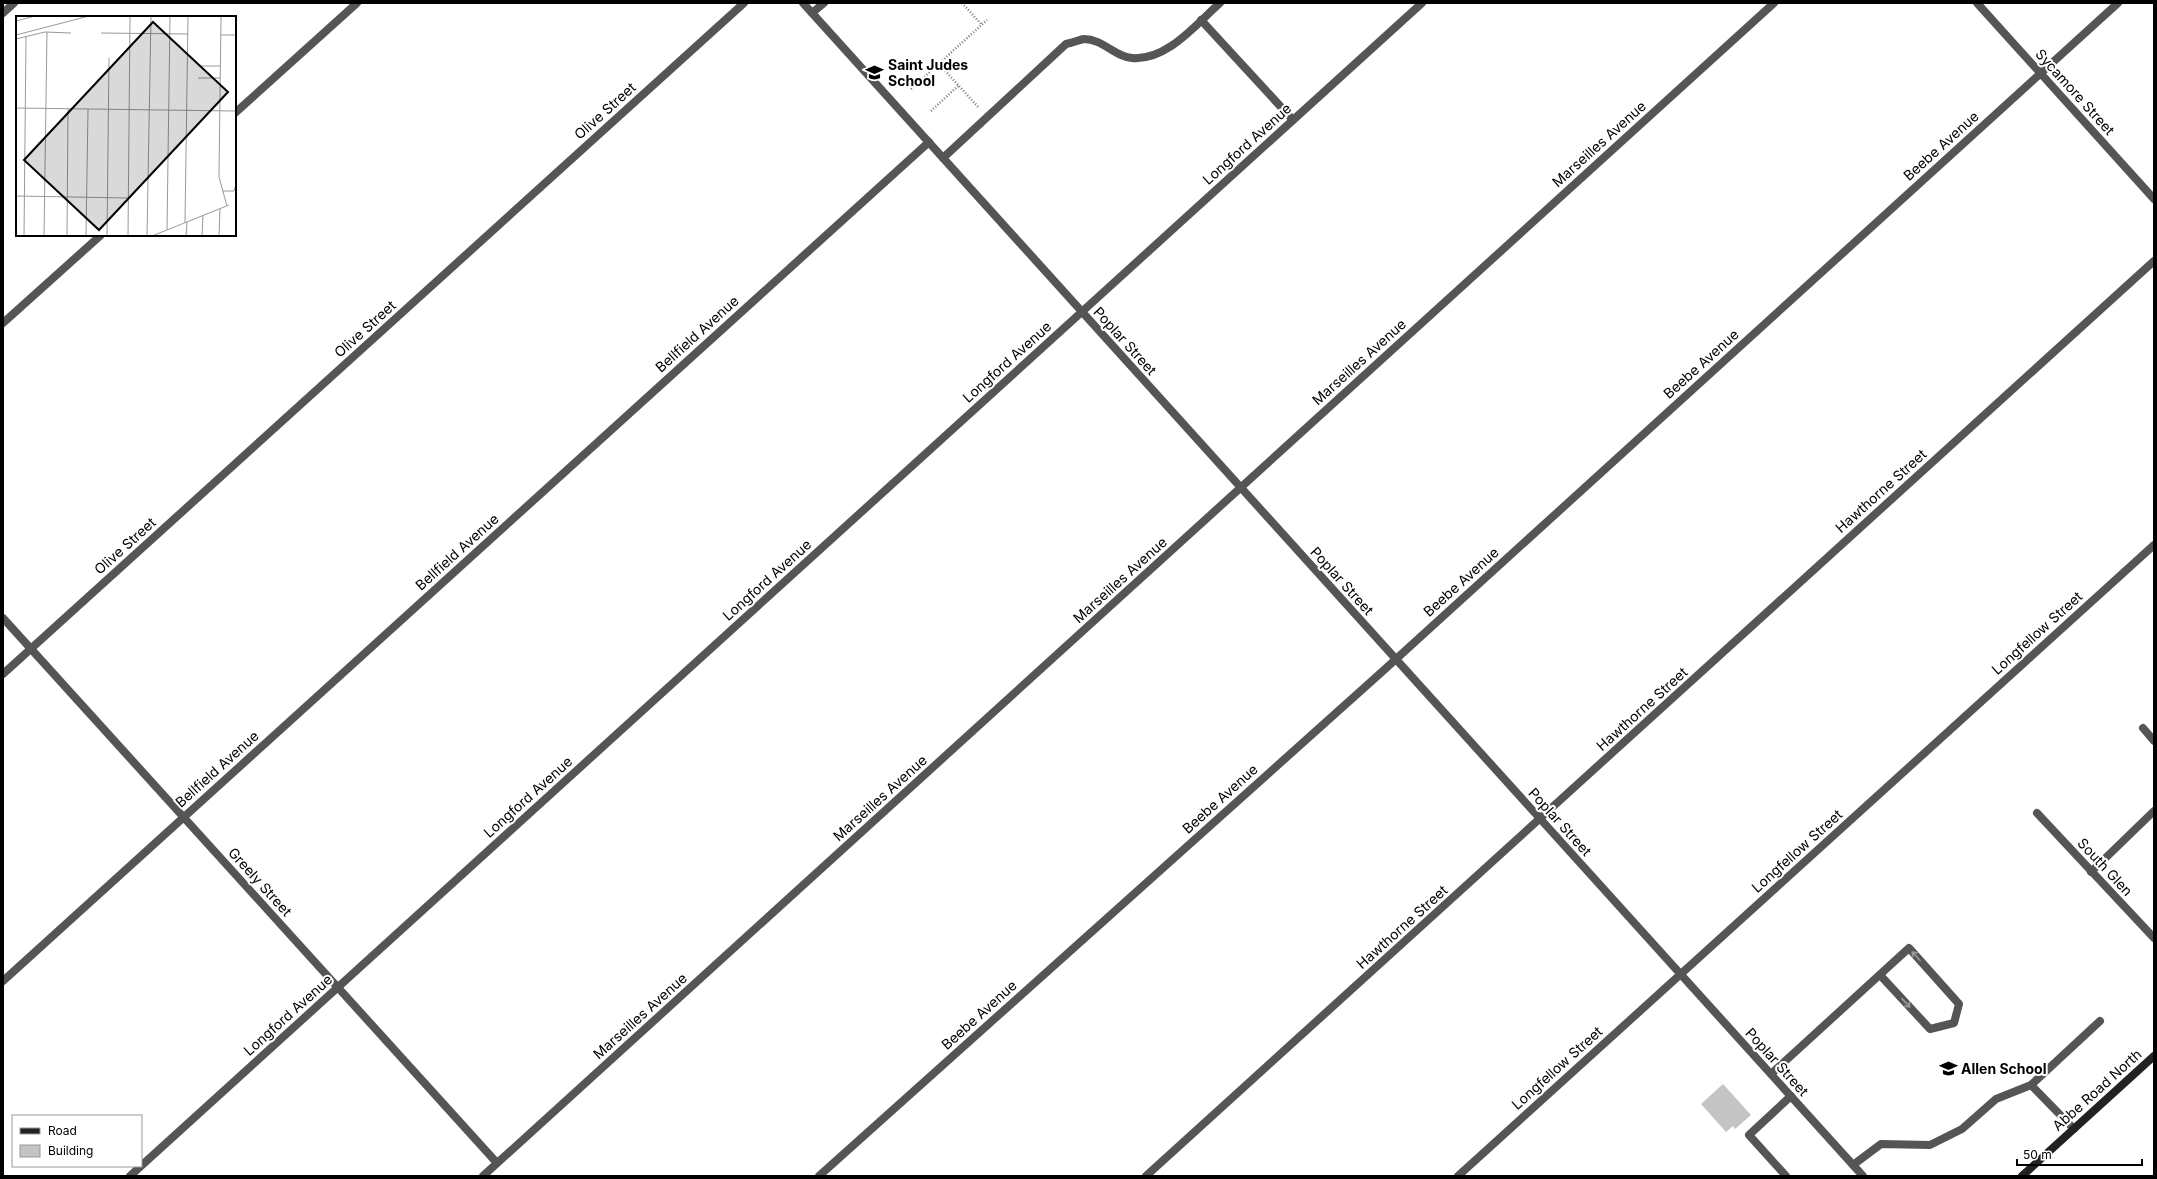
<svg xmlns="http://www.w3.org/2000/svg" width="2157" height="1179" viewBox="0 0 2157 1179" font-family="Inter,sans-serif">
	<style>
		.building { fill: #c4c4c4 }
		.lines { fill: none; stroke-linecap: round; stroke-linejoin: round }
		.path { stroke: #777; stroke-width: 2.5; stroke-dasharray: 1 2; stroke-linecap: butt }
		.lane { stroke: #555; stroke-width: 8 }
		.street { stroke: #555; stroke-width: 8 }
		.secondary { stroke: #222; stroke-width: 8 }
		.oneway { stroke: #999 }
		.labels { text-anchor: middle; stroke-width: 4; stroke-linejoin: round; paint-order: stroke }
		.poi-label { font-size: 14px; font-weight: bold; fill: #000; stroke: #fff; text-anchor: start }
		.street-label { font-size: 14px; fill: #000; stroke: #fff }
		.inset-road { fill: none; stroke: #999; stroke-width: 1 }
		.view { fill: #000; fill-opacity: 0.15; stroke: #000; stroke-width: 2 }
		.inset-edge { fill: none; stroke: #000; stroke-width: 2 }
	</style>
	<rect width="100%" height="100%" fill="#fff"/>
	<!-- building -->
	<polygon class="building" points="1723,1084 1751,1115 1735,1129 1733,1126 1726,1132 1701,1104"/>
	<g class="lines">
		<!-- path -->
		<g class="path">
			<polyline points="962,3 982,25"/>
			<polyline points="939,64 979,108"/>
			<polyline points="911,89 987,20"/>
			<polyline points="931,111 959,85"/>
		</g>
		<!-- lane -->
		<g class="lane">
			<polyline points="812,13 824,3"/>
			<polyline points="1201,20 1293,120"/>
			<path d="M 943,158 L 1066,44 C 1072,43 1079,40 1084,39 C 1103,39 1115,57 1132,58 C 1167,61 1196,24 1220,3"/>
			<polyline points="1771,1074 1909,948 1959,1004 1954,1023 1930,1029 1880,975"/>
			<polyline points="2031,1085 2074,1129"/>
			<polyline points="1853,1165 1881,1144 1930,1145 1962,1129 1996,1099 2031,1085 2100,1021"/>
			<polyline points="1786,1176 1749,1135 1791,1096"/>
		</g>
		<!-- street -->
		<g class="street">
			<polyline points="803,3 1863,1176"/>
			<polyline points="1977,3 2154,199"/>
			<polyline points="3,13 14,3"/>
			<polyline points="235,113 357,3"/>
			<polyline points="3,323 101,235"/>
			<polyline points="3,618 497,1163"/>
			<polyline points="3,674 744,3"/>
			<polyline points="2143,728 2154,741"/>
			<polyline points="2037,813 2154,938"/>
			<polyline points="2091,872 2154,811"/>
			<polyline points="3,981 929,142"/>
			<polyline points="130,1176 1422,3"/>
			<polyline points="483,1176 1774,3"/>
			<polyline points="819,1176 1384,670 2118,3"/>
			<polyline points="1146,1176 2154,261"/>
			<polyline points="1458,1176 2154,545"/>
		</g>
		<!-- secondary -->
		<polyline class="secondary" points="2022,1176 2154,1056"/>
	</g>
	<!-- one-way arrows -->
	<defs><path id="oneway-shaft" d="M-6 0H5M1.5-3L5.5 0L1.5 3" fill="none" stroke-width="1.6" stroke-linecap="round" stroke-linejoin="round"/></defs>
	<g class="oneway">
		<use href="#oneway-shaft" transform="translate(1916 956) rotate(-132)"/>
		<use href="#oneway-shaft" transform="translate(1906 1003) rotate(47)"/>
	</g>
	<!-- icons -->
	<defs>
		<symbol id="school-bare" viewBox="-9 -9 18 18"><path d="M0-5L7-2L0 1L-7-2ZM-4 1L0 2.5L4 1V4Q0 6-4 4Z" fill="#000" stroke="#fff" stroke-width="2.5" paint-order="stroke"/></symbol>
	</defs>
	<g fill-rule="evenodd">
		<use href="#school-bare" x="862" y="60" width="25" height="25"/>
		<use href="#school-bare" x="1936" y="1056" width="25" height="25"/>
	</g>
	<g class="labels">
		<!-- poi labels -->
		<g class="poi-label">
			<text x="888" y="70">Saint Judes<tspan x="888" dy="16">School</tspan></text>
			<text x="1961" y="1074">Allen School</text>
		</g>
		<!-- street labels -->
		<g class="street-label">
			<text transform="translate(2075 92) rotate(48)" y="5">Sycamore Street</text>
			<text transform="translate(605 111) rotate(-42)" y="5">Olive Street</text>
			<text transform="translate(1247 144) rotate(-42)" y="5">Longford Avenue</text>
			<text transform="translate(1599 144) rotate(-42)" y="5">Marseilles Avenue</text>
			<text transform="translate(1941 146) rotate(-42)" y="5">Beebe Avenue</text>
			<text transform="translate(365 329) rotate(-42)" y="5">Olive Street</text>
			<text transform="translate(697 334) rotate(-42)" y="5">Bellfield Avenue</text>
			<text transform="translate(1125 341) rotate(48)" y="5">Poplar Street</text>
			<text transform="translate(1007 362) rotate(-42)" y="5">Longford Avenue</text>
			<text transform="translate(1359 362) rotate(-42)" y="5">Marseilles Avenue</text>
			<text transform="translate(1701 364) rotate(-42)" y="5">Beebe Avenue</text>
			<text transform="translate(1881 491) rotate(-42)" y="5">Hawthorne Street</text>
			<text transform="translate(125 546) rotate(-42)" y="5">Olive Street</text>
			<text transform="translate(457 552) rotate(-42)" y="5">Bellfield Avenue</text>
			<text transform="translate(767 580) rotate(-42)" y="5">Longford Avenue</text>
			<text transform="translate(1120 580) rotate(-42)" y="5">Marseilles Avenue</text>
			<text transform="translate(1342 581) rotate(48)" y="5">Poplar Street</text>
			<text transform="translate(1461 582) rotate(-42)" y="5">Beebe Avenue</text>
			<text transform="translate(2037 633) rotate(-42)" y="5">Longfellow Street</text>
			<text transform="translate(1642 709) rotate(-42)" y="5">Hawthorne Street</text>
			<text transform="translate(217 769) rotate(-42)" y="5">Bellfield Avenue</text>
			<text transform="translate(528 797) rotate(-42)" y="5">Longford Avenue</text>
			<text transform="translate(880 798) rotate(-42)" y="5">Marseilles Avenue</text>
			<text transform="translate(1220 799) rotate(-42)" y="5">Beebe Avenue</text>
			<text transform="translate(1560 822) rotate(48)" y="5">Poplar Street</text>
			<text transform="translate(1797 851) rotate(-42)" y="5">Longfellow Street</text>
			<text transform="translate(2105 867) rotate(47)" y="5">South Glen</text>
			<text transform="translate(260 882) rotate(48)" y="5">Greely Street</text>
			<text transform="translate(1402 927) rotate(-42)" y="5">Hawthorne Street</text>
			<text transform="translate(288 1015) rotate(-42)" y="5">Longford Avenue</text>
			<text transform="translate(979 1015) rotate(-42)" y="5">Beebe Avenue</text>
			<text transform="translate(640 1016) rotate(-42)" y="5">Marseilles Avenue</text>
			<text transform="translate(1777 1062) rotate(48)" y="5">Poplar Street</text>
			<text transform="translate(1557 1068) rotate(-42)" y="5">Longfellow Street</text>
			<text transform="translate(2097 1090) rotate(-42)" y="5">Abbe Road North</text>
		</g>
	</g>
	<!-- overview -->
	<g transform="translate(16 16)">
		<rect width="220" height="220" fill="#fff"/>
		<path class="inset-road" d="M 205,0 L 203,161 L 211,190M 0,5 L 19,0M 85,17 L 172,18M 0,19 L 73,0M 205,19 L 220,19M 0,23 L 29,16 L 55,17M 183,50 L 204,50M 182,62 L 204,62M 0,92 L 220,95M 207,175 L 218,175 L 220,169M 0,180 L 112,182M 169,206 L 172,0M 151,214 L 154,0M 8,220 L 10,21M 28,220 L 31,16M 51,220 L 52,93M 70,220 L 72,93M 91,220 L 93,42M 112,220 L 114,0M 131,220 L 135,0M 136,220 L 213,189M 170,220 L 171,206M 186,220 L 187,200M 203,220 L 204,193"/>
		<path class="view" d="M 137,6 L 212,76 L 83,214 L 8,144 Z"/>
		<rect width="220" height="220" class="inset-edge"/>
	</g>
	<!-- border -->
	<rect width="2157" height="1179" fill="none" stroke="#000000" stroke-width="8"/>
	<!-- legend -->
	<rect x="12" y="1115" width="130" height="52" fill="#ffffff" stroke="#999999"/>
	<rect x="20" y="1128" width="20" height="6" fill="#222222" stroke="#999999"/>
	<text x="48" y="1135" font-size="12" fill="#000000">Road</text>
	<rect x="20" y="1145" width="20" height="12" fill="#c4c4c4" stroke="#999999"/>
	<text x="48" y="1155" font-size="12" fill="#000000">Building</text>
	<!-- scale -->
	<path d="M2017 1159v6h125v-6" fill="none" stroke="#000000" stroke-width="2"/>
	<text x="2023" y="1159" font-size="12" fill="#000000" stroke="#ffffff" stroke-width="3" paint-order="stroke">50 m</text>
</svg>
